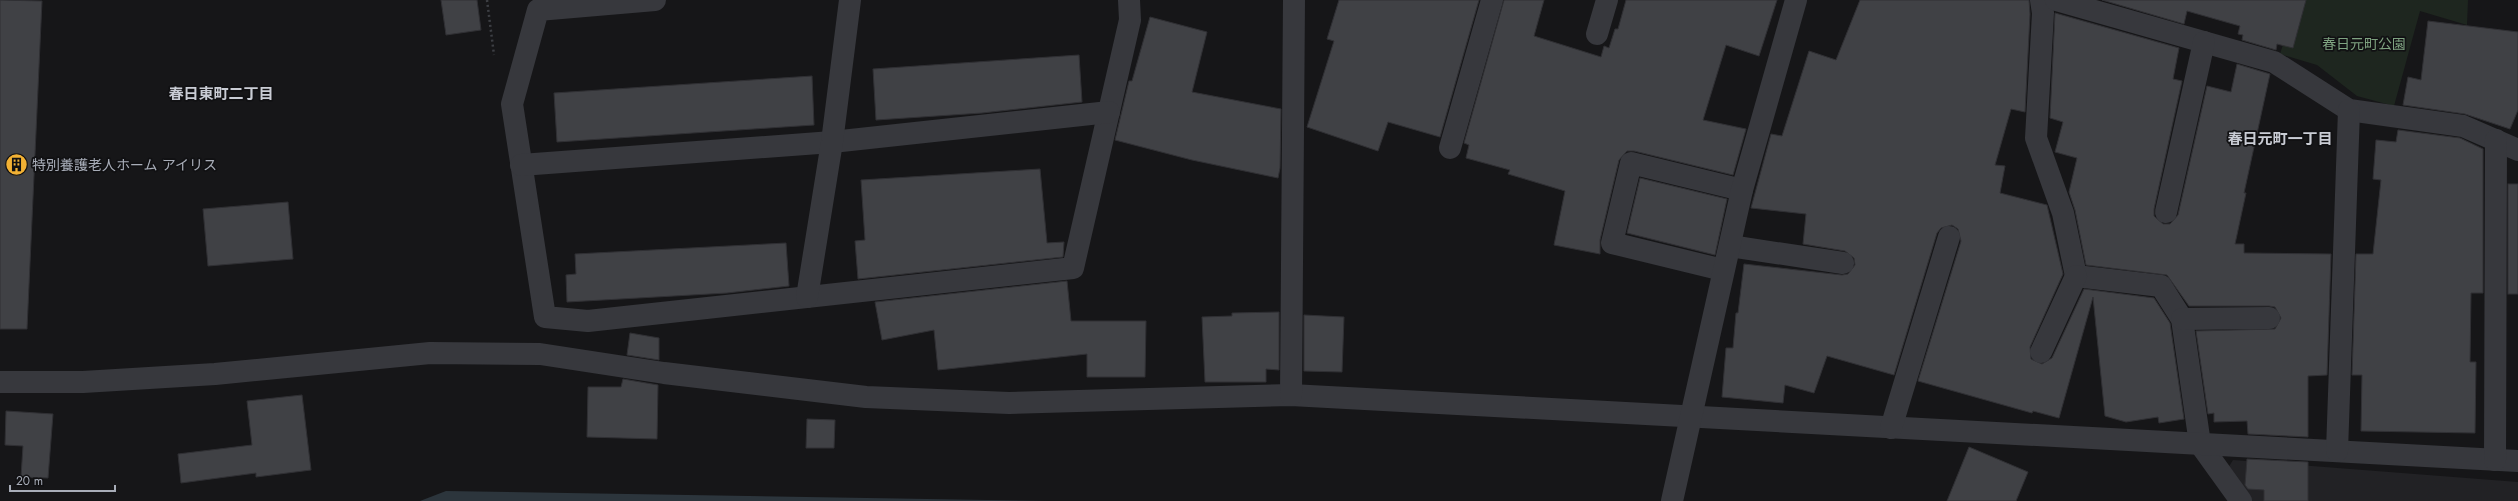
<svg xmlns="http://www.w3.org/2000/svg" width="2518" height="501" viewBox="0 0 2518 501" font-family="Jost,'Noto Sans JP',sans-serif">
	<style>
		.built { fill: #222225 }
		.green { fill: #1e261f }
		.water { fill: #2c353c }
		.building { fill: #404145; stroke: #303034 }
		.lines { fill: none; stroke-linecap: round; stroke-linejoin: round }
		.path { stroke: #3d3f44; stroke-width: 2.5; stroke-dasharray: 2 3; stroke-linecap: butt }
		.minor { stroke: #37383d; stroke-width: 22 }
		.labels { text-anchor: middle; stroke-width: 3.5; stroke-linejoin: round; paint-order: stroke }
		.park-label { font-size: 14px; fill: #7fa381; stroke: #111113 }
		.poi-label { font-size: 14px; fill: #a8adb8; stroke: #111113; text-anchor: start }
		.neighbourhood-label { font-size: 15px; font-weight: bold; fill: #c9ccd4; stroke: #111113 }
	</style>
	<rect width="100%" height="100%" fill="#161618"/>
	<!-- built -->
	<polygon class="built" points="2233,460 2518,482 2518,501 2251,501 2228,468"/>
	<!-- green -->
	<polygon class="green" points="2297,0 2468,0 2467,25 2420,11 2394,106 2357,96 2317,65 2280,54"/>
	<!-- water -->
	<polygon class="water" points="446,491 1048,501 420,501"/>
	<!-- building -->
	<g class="building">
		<polygon points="0,0 42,1 27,329 0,329"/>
		<polygon points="441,0 477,0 481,30 446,35"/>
		<polygon points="1339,0 1479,0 1440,137 1388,122 1378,151 1307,127 1334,41 1327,39"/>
		<polygon points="1504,0 1544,0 1534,36 1601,57 1604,46 1609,48 1615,29 1618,29 1626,0 1777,0 1759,56 1726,45 1703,120 1746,129 1733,175 1634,151 1627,151 1619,160 1600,240 1600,254 1554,245 1565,191 1508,174 1510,170 1466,158 1469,145 1464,143"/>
		<polygon points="1860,0 2029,0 2030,14 2025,112 2011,109 1995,165 2005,166 2000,193 2047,205 2063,274 2030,347 2031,359 2042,364 2052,358 2084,289 2154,298 2170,323 2184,419 2159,423 2158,417 2126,422 2105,416 2093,297 2059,418 2033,411 2032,413 1918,381 1961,241 1958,229 1952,225 1941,228 1937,233 1894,375 1827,356 1814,393 1785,385 1783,403 1722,397 1726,348 1733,348 1736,313 1738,313 1744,264 1842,275 1848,274 1855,265 1854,258 1845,251 1803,244 1806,214 1751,208 1771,134 1782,136 1809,51 1836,60"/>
		<polygon points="2102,0 2306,0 2293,48 2277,44 2276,50 2242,40 2243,35 2238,34 2240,26 2187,11 2184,24"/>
		<polygon points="2055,13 2179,48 2173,79 2182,81 2154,209 2154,216 2163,224 2170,224 2178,215 2207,86 2231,92 2237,64 2270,74 2244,193 2246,193 2235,244 2244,244 2244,253 2331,254 2327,375 2308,376 2308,437 2248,434 2247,421 2214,422 2214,413 2208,414 2196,331 2275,329 2281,318 2275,307 2269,306 2189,306 2167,275 2086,265 2075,210 2069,192 2077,158 2055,152 2063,122 2050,118"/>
		<polygon points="1150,17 1207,32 1192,92 1281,109 1280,168 1278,178 1192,160 1115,140 1129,81 1132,81"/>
		<polygon points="2428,21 2518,32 2518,110 2510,129 2465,114 2403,105 2408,77 2421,80"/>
		<polygon points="1079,55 1082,102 982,113 876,120 873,69"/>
		<polygon points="812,76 814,125 557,142 554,93"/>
		<polygon points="2398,130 2460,138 2483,149 2483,293 2471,293 2470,362 2476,362 2475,433 2361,431 2362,375 2352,375 2356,254 2373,254 2381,180 2373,179 2376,140 2396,142"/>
		<polygon points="1040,169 1047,243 1064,242 1063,257 858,279 855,241 865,240 861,180"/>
		<polygon points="1640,178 1727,199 1715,255 1627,233"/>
		<rect x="2508" y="184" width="10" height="110"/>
		<polygon points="288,202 293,259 208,266 203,209"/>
		<polygon points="786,243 789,286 727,293 567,302 566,275 576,274 575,254"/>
		<polygon points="1067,281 1071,321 1146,321 1145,377 1087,377 1087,354 938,370 934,330 882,340 875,302"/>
		<polygon points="1279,312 1279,370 1266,369 1266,382 1205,382 1202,317 1232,316 1232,313"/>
		<polygon points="1304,315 1344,317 1342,372 1304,371"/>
		<polygon points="630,333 659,338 659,360 627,355"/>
		<polygon points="623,379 658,385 657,439 587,437 588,387 621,387"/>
		<polygon points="302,395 311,470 256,477 256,473 181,483 178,454 252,445 247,401"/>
		<polygon points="6,411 53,414 48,478 21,477 23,446 5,445"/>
		<polygon points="807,419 835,420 834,448 806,448"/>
		<polygon points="1969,447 2028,472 2016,501 1947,501"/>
		<polygon points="2247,459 2308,462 2308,501 2264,501 2264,490 2248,489 2245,485"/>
	</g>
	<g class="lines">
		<!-- path -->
		<polyline class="path" points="487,0 494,55"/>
		<!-- minor -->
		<g class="minor">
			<polyline points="655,0 538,10 512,104 545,317 588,321 1073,268 1130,20 1129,0"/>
			<polyline points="2041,0 2043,13 2036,138 2063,213 2076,276 2161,286 2182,319 2200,444 2241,501"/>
			<polyline points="2056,0 2274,62 2349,110 2463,126 2518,150"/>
			<polyline points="1597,34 1607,0"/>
			<polyline points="1450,148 1492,0"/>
			<polyline points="521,165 832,142 1109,112"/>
			<polyline points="2166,212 2204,42"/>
			<polyline points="1730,246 1843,263"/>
			<polyline points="1723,270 1612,243 1631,163 1742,190"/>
			<polyline points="807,297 832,142 850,0"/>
			<polyline points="2182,319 2269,318"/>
			<polyline points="2041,352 2076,276"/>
			<polyline points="0,382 83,382 215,374 430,353 540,354 664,373 866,397 1009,403 1291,395 2518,461"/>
			<polyline points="1291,395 1294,0"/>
			<polyline points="1891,428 1949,237"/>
			<polyline points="2337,451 2349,110"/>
			<polyline points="2495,460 2496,140"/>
			<polyline points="1672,501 1742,190 1796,0"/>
		</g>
	</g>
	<!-- icons -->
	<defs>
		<symbol id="building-disc" viewBox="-11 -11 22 22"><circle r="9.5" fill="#f2b134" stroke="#111113"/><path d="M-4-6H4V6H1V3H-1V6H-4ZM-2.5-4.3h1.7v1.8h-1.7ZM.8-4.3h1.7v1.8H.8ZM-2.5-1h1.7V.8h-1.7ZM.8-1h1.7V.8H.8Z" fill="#111"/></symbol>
	</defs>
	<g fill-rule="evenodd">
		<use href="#building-disc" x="4" y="152" width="25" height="25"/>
	</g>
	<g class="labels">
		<!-- park labels -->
		<g class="park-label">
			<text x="2364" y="49">春日元町公園</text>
		</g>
		<!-- poi labels -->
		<g class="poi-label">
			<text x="32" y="170">特別養護老人ホーム アイリス</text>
		</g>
		<!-- neighbourhood labels -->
		<g class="neighbourhood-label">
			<text x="221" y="99">春日東町二丁目</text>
			<text x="2280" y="144">春日元町一丁目</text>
		</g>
	</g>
	<!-- scale -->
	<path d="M10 485v6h105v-6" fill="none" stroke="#a8adb8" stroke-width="2"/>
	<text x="16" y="485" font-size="12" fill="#a8adb8" stroke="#111113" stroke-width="3" paint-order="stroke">20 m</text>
</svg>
